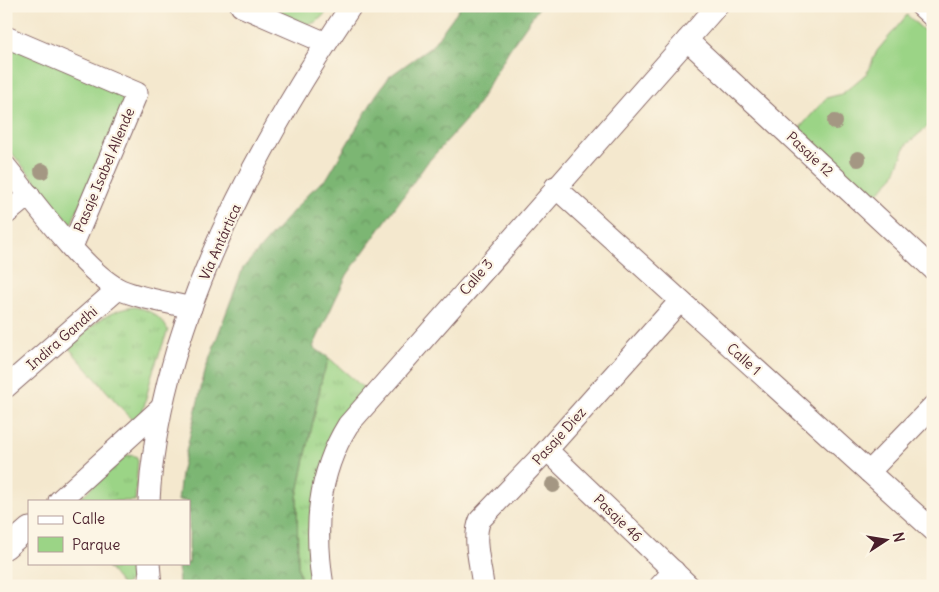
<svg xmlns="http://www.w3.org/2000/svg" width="939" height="592" viewBox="0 0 939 592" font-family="Delius,sans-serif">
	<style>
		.grass { fill: url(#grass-tufts); stroke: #727a58 }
		.forest { fill: url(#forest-crowns); stroke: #636a4f }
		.park { fill: #9bd486; stroke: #727a58 }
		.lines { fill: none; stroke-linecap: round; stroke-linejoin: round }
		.minor-casing { stroke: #866564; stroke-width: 23 }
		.minor { stroke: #fff; stroke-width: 21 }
		.tree { fill: #a49783 }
		.labels { text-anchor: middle; stroke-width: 4.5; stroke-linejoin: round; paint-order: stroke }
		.street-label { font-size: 14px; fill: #4a1f2b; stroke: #fcf5e5 }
	</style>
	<defs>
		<pattern id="grass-tufts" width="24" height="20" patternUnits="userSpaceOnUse" patternTransform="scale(1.25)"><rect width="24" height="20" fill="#9bd486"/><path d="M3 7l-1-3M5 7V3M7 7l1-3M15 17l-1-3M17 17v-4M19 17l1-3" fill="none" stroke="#87b674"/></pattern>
		<pattern id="forest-crowns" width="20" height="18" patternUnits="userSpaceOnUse" patternTransform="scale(1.25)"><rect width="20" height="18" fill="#7cb673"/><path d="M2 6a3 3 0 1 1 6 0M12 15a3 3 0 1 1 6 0" fill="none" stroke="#68935f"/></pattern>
	</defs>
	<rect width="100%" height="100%" fill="#fcf5e5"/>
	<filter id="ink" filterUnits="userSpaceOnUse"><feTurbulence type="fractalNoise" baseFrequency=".02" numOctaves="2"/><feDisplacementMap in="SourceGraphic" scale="10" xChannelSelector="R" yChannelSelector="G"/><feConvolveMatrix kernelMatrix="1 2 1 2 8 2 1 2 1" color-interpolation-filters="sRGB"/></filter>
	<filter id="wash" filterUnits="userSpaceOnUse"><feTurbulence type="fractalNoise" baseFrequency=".0096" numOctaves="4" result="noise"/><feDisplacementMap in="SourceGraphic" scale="20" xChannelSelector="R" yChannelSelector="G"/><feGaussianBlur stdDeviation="1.12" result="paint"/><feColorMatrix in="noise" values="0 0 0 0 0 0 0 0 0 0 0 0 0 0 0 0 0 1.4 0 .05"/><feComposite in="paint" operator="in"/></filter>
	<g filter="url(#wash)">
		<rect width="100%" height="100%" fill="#f4e8ce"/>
		<!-- grass -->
		<g class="grass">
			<path d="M 283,6 L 331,6 C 312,32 306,26 280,12 Z"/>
			<path d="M 134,307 C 148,309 161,316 168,330 L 152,374 L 143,411 L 137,418 L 131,419 L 68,347 C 90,328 104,311 134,307 Z"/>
			<polygon points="329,358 366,390 342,418 317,586 302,586 298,567 297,497 322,378"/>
			<polygon points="127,455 136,456 138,460 135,501 77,501"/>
			<polygon points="104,563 134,563 134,578 123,586"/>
		</g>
		<!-- forest -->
		<polygon class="forest" points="461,6 540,6 509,50 473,112 427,163 347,275 313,347 329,358 322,378 297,497 298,567 302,586 179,586 178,563 189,563 189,501 178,501 181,473 206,367 243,268 310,192 327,178 376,95 390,76 431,47"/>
		<!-- park -->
		<g class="park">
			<polygon points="907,15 933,39 933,122 906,145 894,176 873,198 798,130 826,98 842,94 867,73 877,51"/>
			<polygon points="6,44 129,95 71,224 6,146"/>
		</g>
	</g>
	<g filter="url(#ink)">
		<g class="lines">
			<defs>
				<g id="minor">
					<polyline points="241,6 326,43"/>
					<polyline points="921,6 933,17"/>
					<polyline points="6,37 137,93 72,247"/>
					<polyline points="687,40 933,269"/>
					<path d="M 6,167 C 33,200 82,269 117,288 C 133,297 172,303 191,308"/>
					<polyline points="555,187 933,530"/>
					<polyline points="6,214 29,195"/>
					<polyline points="6,387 118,289"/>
					<polyline points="547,450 689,586"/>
					<polyline points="869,472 933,406"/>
					<polyline points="59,501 160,409"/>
					<path d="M 149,501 C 158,327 255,148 351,6"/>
					<polyline points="6,548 29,528"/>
					<polyline points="149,563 151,586"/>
					<path d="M 323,586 C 314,529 317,475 348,425 L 717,6"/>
					<path d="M 483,586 C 481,566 472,539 480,520 L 547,450 L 680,301"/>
					<polyline points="660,586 674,571"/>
				</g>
			</defs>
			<!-- minor casing -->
			<use href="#minor" class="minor-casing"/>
			<!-- minor -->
			<use href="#minor" class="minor"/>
		</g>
		<!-- trees -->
		<g class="tree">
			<circle cx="835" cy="122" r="8"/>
			<circle cx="858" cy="159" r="8"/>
			<circle cx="42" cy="171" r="8"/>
			<circle cx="553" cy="485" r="8"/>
		</g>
	</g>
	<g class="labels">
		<!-- street labels -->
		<g class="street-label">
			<text transform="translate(810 154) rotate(43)" y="5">Pasaje 12</text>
			<text transform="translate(104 170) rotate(-67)" y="5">Pasaje Isabel Allende</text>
			<text transform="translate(220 242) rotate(-66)" y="5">Vía Antártica</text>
			<text transform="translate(476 277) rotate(-49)" y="5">Calle 3</text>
			<text transform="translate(62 338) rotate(-41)" y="5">Indira Gandhi</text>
			<text transform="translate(744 359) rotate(42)" y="5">Calle 1</text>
			<text transform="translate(559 436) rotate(-48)" y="5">Pasaje Diez</text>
			<text transform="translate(618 518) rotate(44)" y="5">Pasaje 46</text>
		</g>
	</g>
	<!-- margin -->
	<rect width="939" height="592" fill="none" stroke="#fcf5e5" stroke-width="25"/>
	<!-- legend -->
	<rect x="28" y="500" width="162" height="65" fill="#fcf5e5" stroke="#b59f9b"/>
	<rect x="38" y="516" width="25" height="8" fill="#ffffff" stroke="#b59f9b"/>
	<text x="72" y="524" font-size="15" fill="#4a1f2b">Calle</text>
	<rect x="38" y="537" width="25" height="15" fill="#9bd486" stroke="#b59f9b"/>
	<text x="72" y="550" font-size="15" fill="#4a1f2b">Parque</text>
	<!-- north arrow -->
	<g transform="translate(886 540) rotate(78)" stroke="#fcf5e5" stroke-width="4" paint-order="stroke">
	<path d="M0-4L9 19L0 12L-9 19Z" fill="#4a1f2b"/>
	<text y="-8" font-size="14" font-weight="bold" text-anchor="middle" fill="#4a1f2b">N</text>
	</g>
</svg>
